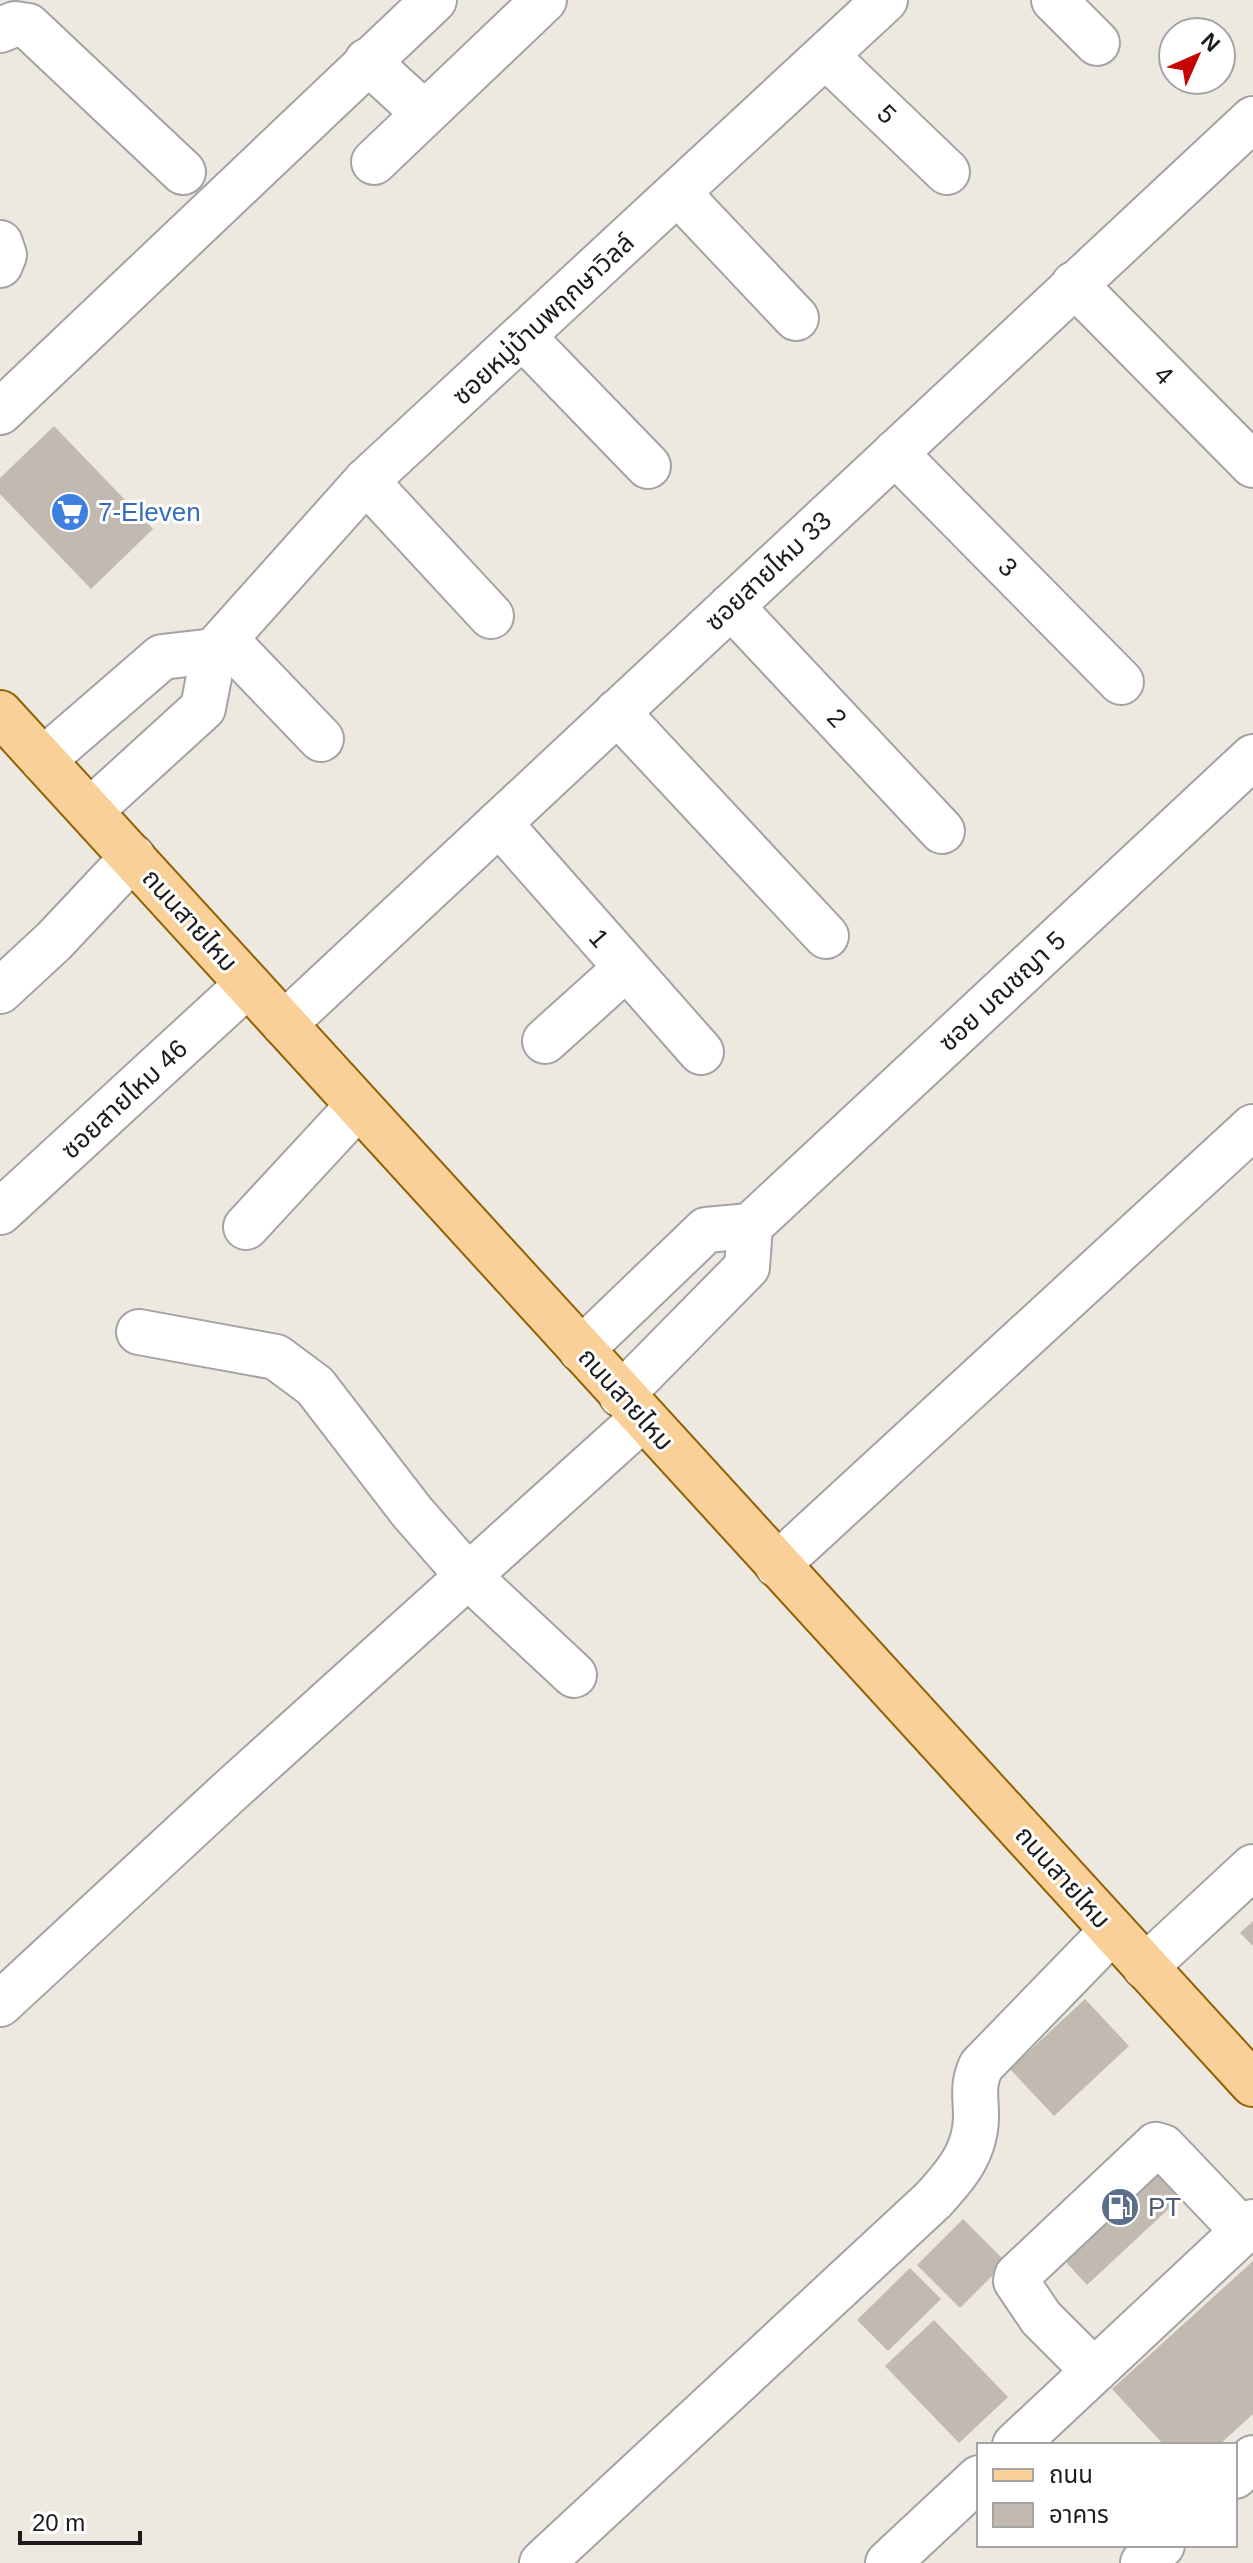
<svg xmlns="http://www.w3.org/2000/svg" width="1253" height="2563" viewBox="0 0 1253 2563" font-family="Arial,'Noto Sans Thai',sans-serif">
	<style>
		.building { fill: #c2b9b1 }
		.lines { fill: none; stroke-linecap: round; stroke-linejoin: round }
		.minor-casing { stroke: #a3a3a3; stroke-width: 48 }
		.major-casing { stroke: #916202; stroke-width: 48 }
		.minor { stroke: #fff; stroke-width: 44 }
		.major { stroke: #fad099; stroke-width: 44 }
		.labels { text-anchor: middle; stroke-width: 6; stroke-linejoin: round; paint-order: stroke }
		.street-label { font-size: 26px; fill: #1c1c1c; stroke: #fff }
		.shop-label { font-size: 26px; fill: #366cbe; stroke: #fff; text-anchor: start }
		.service-label { font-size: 26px; fill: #4e5e75; stroke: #fff; text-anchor: start }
	</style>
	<rect width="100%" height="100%" fill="#ede9e1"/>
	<!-- building -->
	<g class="building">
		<polygon points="54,426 153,529 91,589 0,494 0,478"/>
		<polygon points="1253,1921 1253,1946 1240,1933"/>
		<polygon points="1085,1999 1129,2046 1054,2116 1010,2069"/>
		<polygon points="1160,2125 1206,2174 1087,2285 1042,2236"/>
		<polygon points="963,2219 1006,2262 960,2308 917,2265"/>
		<polygon points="1253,2261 1253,2414 1219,2445 1164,2445 1112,2389"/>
		<polygon points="910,2268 941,2299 888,2351 857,2320"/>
		<polygon points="934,2320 1008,2397 959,2443 885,2366"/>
	</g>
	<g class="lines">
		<defs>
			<g id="minor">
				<polyline points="1054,0 1097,43"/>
				<polyline points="0,30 15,24 28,26 183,172"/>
				<polyline points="826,56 947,172"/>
				<polyline points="367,61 424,113"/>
				<polyline points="374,162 544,0"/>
				<polyline points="678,193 796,318"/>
				<polyline points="0,243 4,255 0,265"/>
				<polyline points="1074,284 1253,465"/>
				<polyline points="524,338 648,466"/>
				<polyline points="0,412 434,0"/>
				<polyline points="895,453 1121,682"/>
				<polyline points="366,481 491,616"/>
				<polyline points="731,606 942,831"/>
				<polyline points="225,639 321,739"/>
				<polyline points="214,651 366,481 885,0"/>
				<polyline points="617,712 826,936"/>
				<polyline points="43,760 162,657 214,651"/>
				<polyline points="90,811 203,708 214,651"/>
				<polyline points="499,823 701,1052"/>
				<polyline points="0,991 54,941 133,857"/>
				<polyline points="284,1024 1253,119"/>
				<polyline points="545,1041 626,968"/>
				<polyline points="0,1212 247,985"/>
				<polyline points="750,1226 1253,757"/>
				<polyline points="246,1227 357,1107"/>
				<polyline points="139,1332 276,1357 315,1386 412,1512 468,1576 574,1675"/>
				<polyline points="581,1350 706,1230 750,1226"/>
				<polyline points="621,1395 747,1267 750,1226"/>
				<polyline points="777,1565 1253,1127"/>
				<polyline points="1145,1967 1253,1867"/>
				<polyline points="0,2004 230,1791 643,1418"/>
				<polyline points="1094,2371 1041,2318 1016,2281 1017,2276 1156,2145 1163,2147 1243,2231"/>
				<polyline points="1015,2445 1253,2222"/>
				<polyline points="1235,2476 1253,2458"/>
				<path d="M 542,2563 L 933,2200 C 956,2175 976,2152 976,2116 C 976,2096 972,2086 981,2066 L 1112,1931"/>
				<polyline points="888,2563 979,2478"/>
				<polyline points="1143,2563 1162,2545"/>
			</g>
			<polyline id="major" points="0,713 1253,2084"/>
		</defs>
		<!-- minor casing -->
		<use href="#minor" class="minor-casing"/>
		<!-- major casing -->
		<use href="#major" class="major-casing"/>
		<!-- minor -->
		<use href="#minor" class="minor"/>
		<!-- major -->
		<use href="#major" class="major"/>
	</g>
	<!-- icons -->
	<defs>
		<symbol id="supermarket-disc" viewBox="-11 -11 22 22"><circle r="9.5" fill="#3f7fe0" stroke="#fff"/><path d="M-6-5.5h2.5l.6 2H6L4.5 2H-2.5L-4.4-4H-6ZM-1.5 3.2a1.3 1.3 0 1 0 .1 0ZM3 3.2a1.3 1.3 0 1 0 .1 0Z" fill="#fff"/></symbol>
		<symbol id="fuel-disc" viewBox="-11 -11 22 22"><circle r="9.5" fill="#5c6f8a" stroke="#fff"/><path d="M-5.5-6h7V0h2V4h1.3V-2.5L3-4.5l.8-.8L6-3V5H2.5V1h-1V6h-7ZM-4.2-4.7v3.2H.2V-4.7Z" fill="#fff"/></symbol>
	</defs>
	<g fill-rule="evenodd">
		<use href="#supermarket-disc" x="48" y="490" width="44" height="44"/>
		<use href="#fuel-disc" x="1098" y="2185" width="44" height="44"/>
	</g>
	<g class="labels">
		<!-- street labels -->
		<g class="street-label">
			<text transform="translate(887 114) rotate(44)" y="9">5</text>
			<text transform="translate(543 319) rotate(-43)" y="9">ซอยหมู่บ้านพฤกษาวิลล์</text>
			<text transform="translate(1164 375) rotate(45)" y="9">4</text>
			<text transform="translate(1008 567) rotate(45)" y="9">3</text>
			<text transform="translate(768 571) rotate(-43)" y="9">ซอยสายไหม 33</text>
			<text transform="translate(837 718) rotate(47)" y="9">2</text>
			<text transform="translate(190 920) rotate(48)" y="9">ถนนสายไหม</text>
			<text transform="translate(599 938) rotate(49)" y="9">1</text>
			<text transform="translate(1002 991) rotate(-43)" y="9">ซอย มณชญา 5</text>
			<text transform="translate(124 1099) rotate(-43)" y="9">ซอยสายไหม 46</text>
			<text transform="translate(626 1399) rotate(48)" y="9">ถนนสายไหม</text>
			<text transform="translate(1063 1877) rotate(48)" y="9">ถนนสายไหม</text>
		</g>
		<!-- shop labels -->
		<g class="shop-label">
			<text x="98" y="521">7-Eleven</text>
		</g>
		<!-- service labels -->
		<g class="service-label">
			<text x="1148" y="2216">PT</text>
		</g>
	</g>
	<!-- legend -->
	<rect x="977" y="2443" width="260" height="104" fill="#ffffff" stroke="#a4a4a4" stroke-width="2"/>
	<rect x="993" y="2469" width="40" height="12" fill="#fad099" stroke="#a4a4a4" stroke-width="2"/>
	<text x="1049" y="2483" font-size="24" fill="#1c1c1c">ถนน</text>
	<rect x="993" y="2503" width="40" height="24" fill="#c2b9b1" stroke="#a4a4a4" stroke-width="2"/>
	<text x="1049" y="2523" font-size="24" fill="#1c1c1c">อาคาร</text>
	<!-- north arrow -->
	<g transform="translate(1197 56) rotate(45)"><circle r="38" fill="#ffffff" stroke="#a4a4a4" stroke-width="2"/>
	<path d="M0-6L14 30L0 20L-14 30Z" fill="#c50303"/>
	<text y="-12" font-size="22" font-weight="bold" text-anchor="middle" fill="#1c1c1c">N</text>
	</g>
	<!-- scale -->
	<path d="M20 2531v12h120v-12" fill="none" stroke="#1c1c1c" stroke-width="4"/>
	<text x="32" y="2531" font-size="24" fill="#1c1c1c" stroke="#ffffff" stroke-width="6" paint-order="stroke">20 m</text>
</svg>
